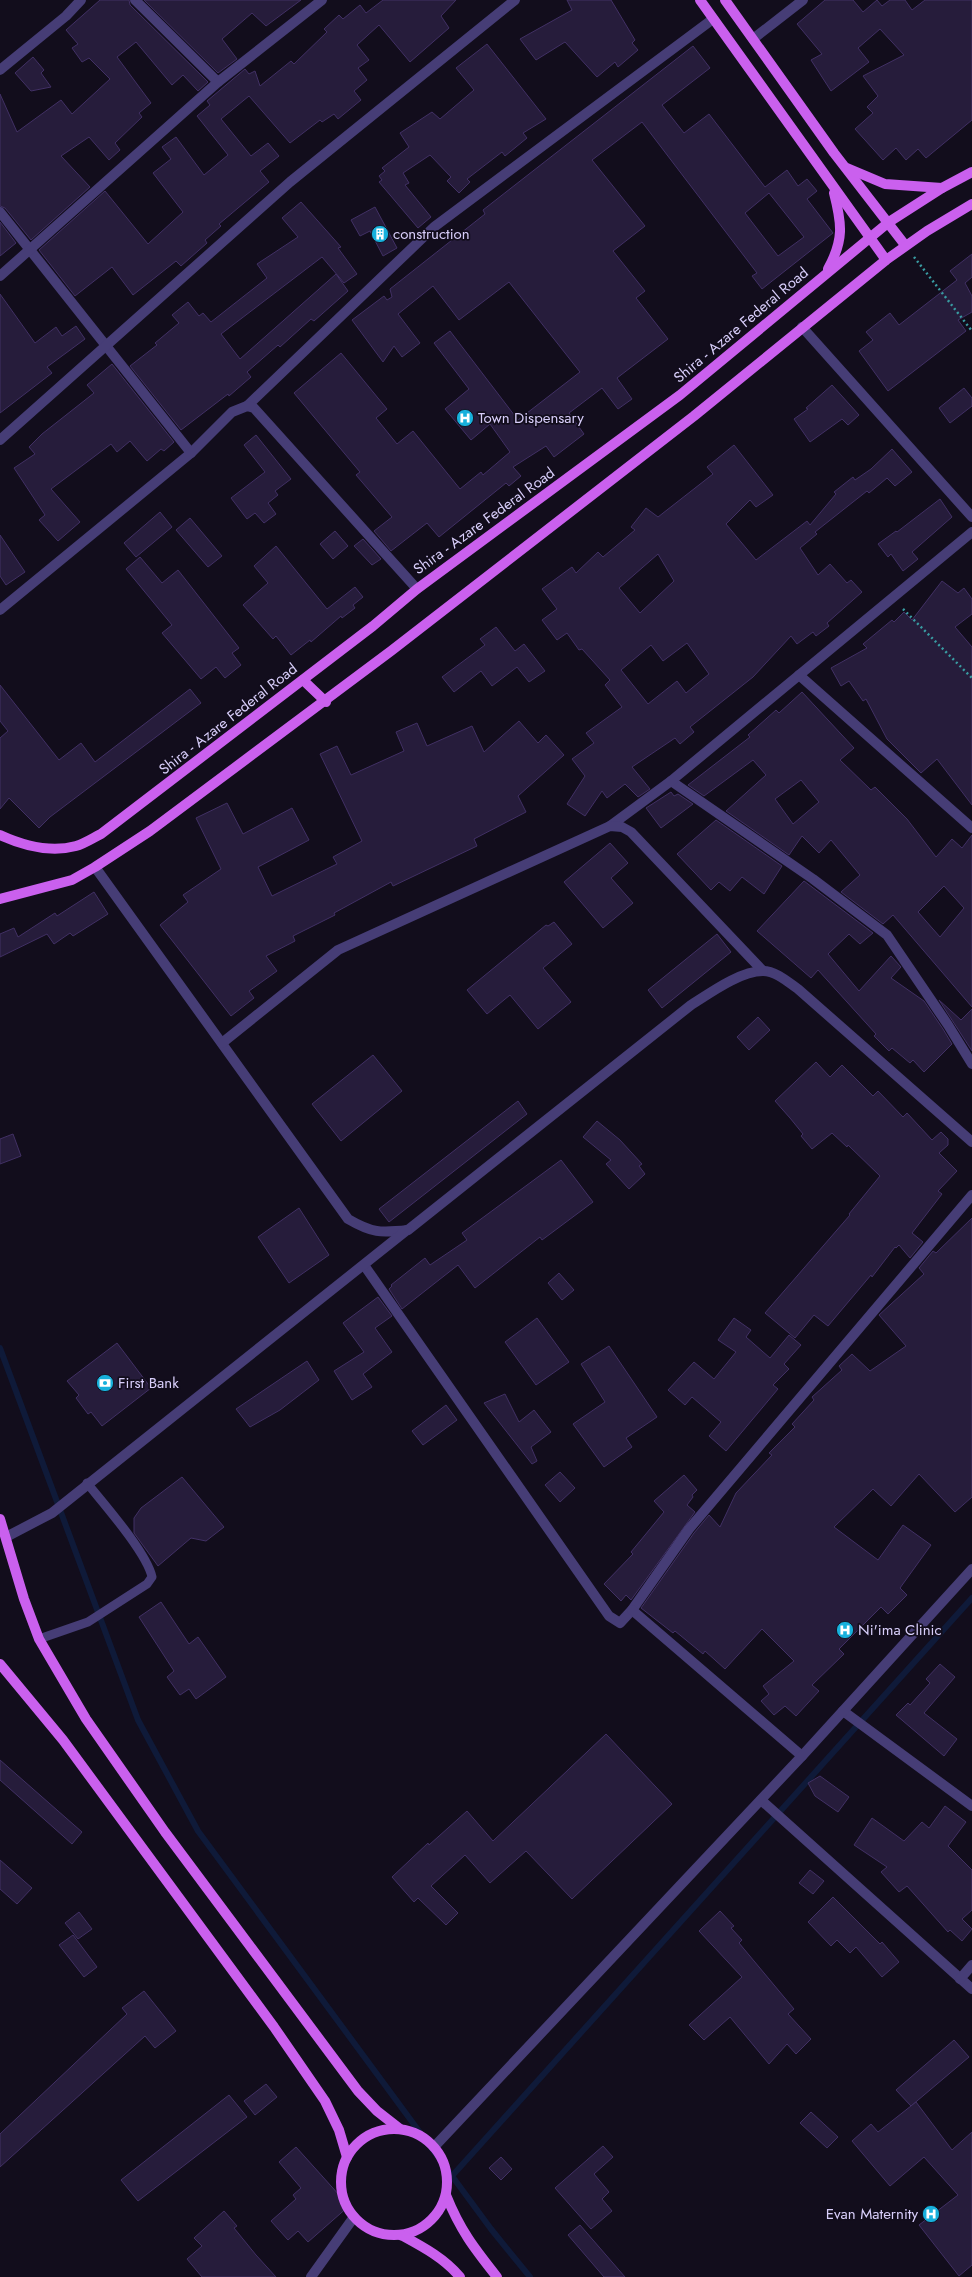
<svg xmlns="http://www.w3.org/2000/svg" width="972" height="2277" viewBox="0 0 972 2277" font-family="Jost,sans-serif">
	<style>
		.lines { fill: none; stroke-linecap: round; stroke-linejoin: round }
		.stream { stroke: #0f1a39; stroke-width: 6 }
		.building { fill: #261c3b; stroke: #413064; fill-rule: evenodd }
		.path { stroke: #399ca2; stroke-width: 2.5; stroke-dasharray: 2 3; stroke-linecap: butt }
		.service { stroke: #463d76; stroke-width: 9 }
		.minor { stroke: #463d76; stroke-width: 10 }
		.tertiary { stroke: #463d76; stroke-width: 10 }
		.primary { stroke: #ca60ee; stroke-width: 10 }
		.labels { text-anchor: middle; stroke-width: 3.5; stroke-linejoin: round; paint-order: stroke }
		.poi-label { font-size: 15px; fill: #d8cefa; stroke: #120d1c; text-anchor: start }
		.street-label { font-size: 15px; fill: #d8cefa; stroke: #120d1c }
	</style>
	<rect width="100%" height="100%" fill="#120d1c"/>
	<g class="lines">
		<!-- stream -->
		<g class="stream">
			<polyline points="0,1348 138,1720 198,1831 491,2229 530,2277"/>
			<polyline points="452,2176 972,1598"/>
		</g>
	</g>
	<!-- building -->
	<g class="building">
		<polygon points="100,0 129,0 130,5 208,82 198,91 183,75 172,85 136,42 117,57 151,103 139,113 142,117 115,143 120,150 109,160 89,137 61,156 90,187 31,240 5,208 0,206 0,94 17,132 61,100 72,114 110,79 89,58 82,62 72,48 78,44 66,30"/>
		<polygon points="144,0 301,0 266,26 252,13 222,39 237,59 218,73"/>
		<polygon points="383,0 456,0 441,16 449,28 410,62 379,25 357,45 369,60 358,68 367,80 354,91 361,100 338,119 334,114 322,122 320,120 290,143 249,96 221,119 251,156 268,143 279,156 260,171 269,182 219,224 221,226 205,240 207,243 181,266 176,261 133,295 112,267 75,296 39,250 105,191 148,244 183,212 153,173 171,159 162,147 176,137 204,175 228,155 197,116 210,105 207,101 245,69 249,74 255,71 260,86 291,61 294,64 327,32 324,29 339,15 343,19 360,5 366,13"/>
		<polygon points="567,0 611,0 635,40 632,43 638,50 618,67 615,62 597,77 565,42 536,60 520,39 572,10"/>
		<polygon points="825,0 853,0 863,12 877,0 882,6 890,0 905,0 912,10 925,0 972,0 972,120 926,158 918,149 906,160 896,148 883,160 855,129 873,113 867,107 878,96 863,76 904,55 880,29 858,48 869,62 831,91 811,60 822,54 797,24"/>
		<polygon points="487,44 546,119 523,133 527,138 505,156 502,152 467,179 470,182 459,193 447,181 451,177 430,155 403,173 409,183 405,185 431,217 418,228 379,182 382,180 379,176 385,171 382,168 409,147 400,133 432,112 440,119 474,90 456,68"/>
		<path d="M 693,46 L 710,68 L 662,105 L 684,133 L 709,114 L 765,187 L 787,170 L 798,186 L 807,179 L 817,191 L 807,199 L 833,233 L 762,289 L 752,276 L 757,273 L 642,122 L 592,160 L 645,226 L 613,251 L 645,291 L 636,298 L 668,339 L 617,378 L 632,399 L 618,409 L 602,388 L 569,413 L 584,434 L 554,457 L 546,446 L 513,467 L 521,476 L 509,486 L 506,483 L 439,537 L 427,523 L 391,551 L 374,531 L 392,517 L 356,475 L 360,472 L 294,393 L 341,353 L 387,409 L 376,418 L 397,444 L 413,431 L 460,489 L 481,472 L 483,475 L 510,452 L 490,424 L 471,440 L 445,409 L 469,389 L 434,343 L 450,331 L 518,420 L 580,372 L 509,282 L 459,320 L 433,286 L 398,314 L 420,343 L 402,357 L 394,346 L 383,362 L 352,320 L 384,296 L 387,300 L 392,297 L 390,289 L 485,214 L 483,210 ZM 769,193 L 804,237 L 778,256 L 745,213 Z"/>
		<polygon points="33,57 44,70 41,73 51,87 31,91 15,73"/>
		<polygon points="301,202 341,247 338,248 357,274 344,283 322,257 221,334 240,359 336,274 348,291 314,321 311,319 280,347 278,345 247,372 251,377 229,396 228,394 181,430 130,366 157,345 155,343 179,323 172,315 188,302 199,316 203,313 211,322 267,278 257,264 298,237 282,218"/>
		<polygon points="375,207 397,248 383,256 370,231 360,236 351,220"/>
		<polygon points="0,222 16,243 0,256"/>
		<polygon points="972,254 972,277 965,283 972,296 972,312 958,320 966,331 888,391 859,351 873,340 866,332 890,313 899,325 957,280 950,271"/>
		<polygon points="0,294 35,343 56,327 62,336 76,326 85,339 47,367 52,373 0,413"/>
		<polygon points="112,364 174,442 164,451 161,449 147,461 130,441 117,452 111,444 51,489 80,522 58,541 39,520 45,515 14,468 35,454 29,447 42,434 94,393 87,385"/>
		<polygon points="832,385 859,415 848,425 842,419 810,442 794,419 808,409 806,408"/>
		<polygon points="964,388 972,398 972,406 950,423 939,408"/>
		<polygon points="256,435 291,479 275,491 278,495 268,503 276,514 264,523 255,513 247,519 231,498 265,472 244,445"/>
		<path d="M 734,445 L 773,495 L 756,507 L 750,500 L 726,524 L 756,560 L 807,521 L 810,525 L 836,494 L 834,492 L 853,477 L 855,480 L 871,469 L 892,449 L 912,472 L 895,486 L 887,478 L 869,493 L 867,491 L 815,532 L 817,534 L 800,548 L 818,575 L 830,564 L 847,583 L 851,580 L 862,592 L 827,623 L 829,626 L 816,636 L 813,632 L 797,644 L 791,636 L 753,677 L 690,727 L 694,732 L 680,744 L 675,738 L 632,767 L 650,789 L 638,797 L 625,784 L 607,798 L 602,791 L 585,816 L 567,804 L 585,776 L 572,759 L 594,743 L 586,733 L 622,707 L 605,685 L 610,680 L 582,649 L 579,650 L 567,633 L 557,640 L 542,620 L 557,609 L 542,589 L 572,567 L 576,573 L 598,552 L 603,557 L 635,530 L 631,527 L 646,508 L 658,517 L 713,474 L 707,467 ZM 658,554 L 674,581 L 640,613 L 619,588 ZM 687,643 L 709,674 L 686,693 L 677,681 L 648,704 L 621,670 L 651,645 L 663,661 Z"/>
		<polygon points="940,499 952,517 912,552 918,559 903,571 891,554 888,557 878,544 896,531 897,532"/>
		<polygon points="160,512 172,527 136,557 124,543"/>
		<polygon points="190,518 222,556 208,567 176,530"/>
		<polygon points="335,531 348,546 333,559 320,544"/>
		<polygon points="0,535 25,572 6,585 0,576"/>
		<polygon points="363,539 381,559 372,565 354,546"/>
		<polygon points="276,546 327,609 355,587 363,597 353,605 355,608 342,618 341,616 311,642 310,640 291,655 276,636 273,639 243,605 268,583 254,566"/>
		<polygon points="140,557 162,583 178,570 239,648 232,653 241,665 225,678 216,667 201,679 162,633 172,625 126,569"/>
		<polygon points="942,581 958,593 964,588 972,599 972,614 955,627 972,647 972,805 937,759 921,773 887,739 866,699 863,701 849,681 841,686 831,668 867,648 863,644 892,620 894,622 904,612 912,620"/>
		<polygon points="496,627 515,651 524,644 545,671 529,682 517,667 492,686 481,671 454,692 442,677 485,645 480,639"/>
		<polygon points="0,685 59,760 81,743 95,762 190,689 201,703 50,817 39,828 9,798 0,809 0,738 8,731 0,721"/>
		<path d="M 802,692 L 854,748 L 840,760 L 871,790 L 875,787 L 907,819 L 936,857 L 952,839 L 962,848 L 972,835 L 972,1007 L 893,915 L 883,924 L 841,892 L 860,875 L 831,840 L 819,853 L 802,836 L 789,855 L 726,811 L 766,775 L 753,760 L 704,796 L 688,785 L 750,737 L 748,735 L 776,710 L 779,713 ZM 801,780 L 819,802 L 793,824 L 775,799 ZM 944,886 L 964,908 L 940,937 L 918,912 Z"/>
		<polygon points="519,721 538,743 546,735 564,755 518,796 526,812 474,839 477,846 393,886 391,882 334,913 335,915 293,936 295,941 266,956 277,971 249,991 254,998 231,1016 160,925 188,902 183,895 221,869 196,818 227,803 243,834 292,808 309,840 258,867 272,896 337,864 333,857 362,841 320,754 337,746 351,775 404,751 396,732 417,723 427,746 472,726 484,752"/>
		<polygon points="671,792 674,796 678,794 693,804 661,828 646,808"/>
		<polygon points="716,820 782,866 764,894 742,877 730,891 719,882 711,890 677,854"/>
		<polygon points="610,843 628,863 611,878 633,903 603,928 564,882"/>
		<polygon points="804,881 873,933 860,944 849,934 828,954 859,991 891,956 901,967 891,978 924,1001 943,1029 952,1044 924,1072 913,1060 910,1063 892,1048 889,1051 874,1036 876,1034 818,970 811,978 757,931"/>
		<polygon points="94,892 108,914 73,936 70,933 54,944 47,934 0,957 0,934 14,928 18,937 55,913 57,916"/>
		<polygon points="554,922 572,944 543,968 571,1002 538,1029 510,995 487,1014 467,990 546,925 548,926"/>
		<polygon points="717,934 731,952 662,1008 648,990"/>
		<polygon points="939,1000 961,1020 972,1009 972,1051"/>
		<polygon points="758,1017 770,1030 749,1050 737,1037"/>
		<polygon points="373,1055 402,1091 341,1141 312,1104"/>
		<polygon points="816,1062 830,1077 842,1065 873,1096 878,1091 903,1117 907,1113 932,1140 941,1132 948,1139 948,1145 939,1153 957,1171 938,1191 942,1194 912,1233 923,1242 910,1258 899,1245 896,1248 895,1247 872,1277 871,1275 828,1326 814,1315 795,1338 765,1313 850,1215 849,1214 880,1176 848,1145 847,1147 832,1133 812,1149 801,1136 803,1134 790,1118 775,1101"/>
		<polygon points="518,1101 527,1114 389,1222 379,1209"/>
		<polygon points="597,1121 620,1140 642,1164 639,1166 645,1174 629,1189 606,1164 611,1160 583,1137"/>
		<polygon points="13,1134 21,1156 0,1164 0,1139"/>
		<polygon points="561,1160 593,1202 542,1240 540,1237 475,1288 458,1265 402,1309 389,1289 392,1286 391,1285 425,1258 430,1265 467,1240 462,1233"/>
		<polygon points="299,1208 329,1255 289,1283 258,1237"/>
		<polygon points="972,1218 972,1497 955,1512 919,1474 891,1506 873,1489 834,1527 878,1560 903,1525 931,1545 900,1588 907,1595 888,1614 881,1607 839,1649 844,1654 812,1685 819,1691 796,1716 785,1706 774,1715 761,1701 769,1694 763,1686 794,1661 762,1629 725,1669 705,1651 703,1654 675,1631 673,1633 641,1608 694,1533 709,1515 720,1527 736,1493 772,1455 769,1453 795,1427 792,1424 814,1400 812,1397 842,1370 839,1366 852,1354 870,1371 906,1346 879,1315 924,1274 919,1268 933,1251 936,1253"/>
		<polygon points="559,1273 574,1290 562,1300 548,1283"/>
		<polygon points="378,1297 392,1316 375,1328 392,1352 363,1374 372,1387 352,1400 334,1371 364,1352 343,1323"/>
		<polygon points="537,1318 569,1362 536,1385 505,1342"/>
		<polygon points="734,1318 751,1330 746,1337 770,1358 789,1335 801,1345 784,1364 789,1369 773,1385 778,1389 726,1451 709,1436 721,1422 692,1397 685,1405 668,1390 694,1362 714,1379 736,1352 718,1340"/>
		<polygon points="117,1343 151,1388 102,1426 91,1412 88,1414 76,1398 79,1395 67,1381"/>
		<polygon points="609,1346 657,1417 626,1438 632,1447 604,1467 573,1424 605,1402 581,1364"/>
		<polygon points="307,1361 319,1380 280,1410 250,1427 236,1409"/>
		<polygon points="505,1394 519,1422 534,1410 551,1432 531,1447 537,1461 532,1464 484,1403"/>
		<polygon points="446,1405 457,1420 423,1445 412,1431"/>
		<polygon points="560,1472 575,1488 560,1502 545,1485"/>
		<polygon points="684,1475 697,1490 692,1495 693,1497 687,1505 695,1512 631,1600 626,1595 621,1601 604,1584 633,1554 631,1552 664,1512 654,1501"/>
		<polygon points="182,1477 224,1527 206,1541 191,1538 158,1566 134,1533 134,1518 141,1508"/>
		<polygon points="161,1602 189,1644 198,1637 226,1677 196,1699 189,1689 180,1695 167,1677 174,1671 139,1617"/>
		<polygon points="940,1664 955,1677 924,1713 957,1739 944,1756 896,1715 908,1703 910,1705 930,1683 926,1679"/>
		<polygon points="606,1734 672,1804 572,1899 526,1851 490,1883 465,1855 431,1886 458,1913 446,1925 418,1898 414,1902 392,1877 428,1843 429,1845 467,1811 493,1841"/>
		<polygon points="0,1760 82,1832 72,1844 0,1780"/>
		<polygon points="820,1776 849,1797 838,1812 815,1796 808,1783"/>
		<polygon points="945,1806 966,1822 948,1846 972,1870 972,1910 962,1919 972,1929 962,1941 950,1930 948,1932 907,1886 899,1892 881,1872 887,1867 854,1845 872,1818 904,1841 922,1822 929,1828"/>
		<polygon points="0,1860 32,1888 17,1904 0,1889"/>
		<polygon points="810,1870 824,1881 813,1894 799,1883"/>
		<polygon points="833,1897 880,1944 882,1942 899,1962 882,1977 856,1947 850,1953 837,1940 831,1946 808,1922"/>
		<polygon points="720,1911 734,1926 731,1928 742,1940 739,1943 794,2009 788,2014 811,2039 796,2054 787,2044 769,2064 730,2017 704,2040 689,2025 742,1977 699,1931"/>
		<polygon points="79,1912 92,1929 78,1939 65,1923"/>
		<polygon points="73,1935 97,1967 84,1977 59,1945"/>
		<polygon points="144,1991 176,2031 155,2048 145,2036 0,2167 0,2134 127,2014 122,2008"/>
		<polygon points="954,2040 969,2057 911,2106 896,2090"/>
		<polygon points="266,2084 277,2097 255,2115 244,2101"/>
		<polygon points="229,2095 247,2117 138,2201 121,2180"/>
		<polygon points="916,2102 952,2150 972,2132 972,2265 959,2276 919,2225 958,2195 924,2157 890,2186 852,2141 871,2124 878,2132"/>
		<polygon points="811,2112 838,2137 827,2148 800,2123"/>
		<polygon points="603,2146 613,2157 594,2174 609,2192 602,2199 612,2211 591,2229 555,2188"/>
		<polygon points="296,2147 349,2206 308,2242 298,2231 288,2240 271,2221 296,2199 293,2195 301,2188 279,2162"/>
		<polygon points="501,2157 512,2169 501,2180 489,2168"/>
		<polygon points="224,2211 237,2226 234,2228 256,2255 276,2277 202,2277 187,2259 202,2246 194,2238"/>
		<polygon points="580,2225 625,2277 604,2277 568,2235"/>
	</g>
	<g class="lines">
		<!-- path -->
		<g class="path">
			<polyline points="914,257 972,331"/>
			<polyline points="903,609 972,678"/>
		</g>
		<!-- service -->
		<path class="service" d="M 39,1639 L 88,1622 L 147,1584 L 152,1577 C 147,1553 104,1504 87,1483"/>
		<!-- minor -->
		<g class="minor">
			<polyline points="135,0 218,82"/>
			<polyline points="753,39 803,0"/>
			<polyline points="0,70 66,16 81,0"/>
			<polyline points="0,212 191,453"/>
			<polyline points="0,276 218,82 322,0"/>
			<polyline points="802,327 972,517"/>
			<polyline points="247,406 434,227 713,19"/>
			<polyline points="0,440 290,182 515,0"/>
			<polyline points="0,610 191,453 232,412 247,406 254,408 417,589"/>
			<polyline points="799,675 972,828"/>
			<polyline points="671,781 813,879 887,935 948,1025 972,1064"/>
			<polyline points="610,826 671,781 972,532"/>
			<path d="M 95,867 L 348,1219 C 372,1233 380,1233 408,1230 L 691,1005 C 710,993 740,971 763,971 C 776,971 788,982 798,989 L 972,1142"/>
			<polyline points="222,1043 338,950 610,826 622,827 631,832 763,971"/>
			<polyline points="364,1265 609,1616 620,1623 632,1610 689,1529 972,1195"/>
			<polyline points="6,1537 52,1513 407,1230"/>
			<polyline points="632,1610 802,1756"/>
			<polyline points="843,1711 972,1806"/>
			<polyline points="761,1800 972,1989"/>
			<polyline points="960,1979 972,1965"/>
			<polyline points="311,2277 354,2217"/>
		</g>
		<!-- tertiary -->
		<polyline class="tertiary" points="434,2147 802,1756 972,1569"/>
		<!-- primary -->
		<g class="primary">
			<polyline points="700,0 886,260"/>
			<polyline points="725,0 834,153 905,245"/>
			<polyline points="847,168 885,184 942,188"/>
			<path d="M 828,269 C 844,240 842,224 834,193"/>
			<polyline points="303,680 326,702"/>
			<path d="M 0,835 C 24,846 50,853 76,846 C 84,844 93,838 101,834 L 373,626 L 417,589 L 680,395 L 889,222 L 942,188 L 972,172"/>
			<polyline points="0,899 72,880 95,867 150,831 391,651 694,416 886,260 927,231 972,204"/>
			<polyline points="0,1519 24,1599 39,1639 86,1719 165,1832 358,2091 377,2111 400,2129"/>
			<polyline points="0,1664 63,1740 274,2027 325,2101 339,2130 347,2157"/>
			<circle cx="394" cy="2182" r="53"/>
			<path d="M 446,2195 C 460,2230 474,2248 497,2277"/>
			<path d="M 401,2235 C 423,2247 444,2258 460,2277"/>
		</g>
	</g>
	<!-- icons -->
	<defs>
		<symbol id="building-disc" viewBox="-11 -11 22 22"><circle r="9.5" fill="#17b0dc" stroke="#120d1c"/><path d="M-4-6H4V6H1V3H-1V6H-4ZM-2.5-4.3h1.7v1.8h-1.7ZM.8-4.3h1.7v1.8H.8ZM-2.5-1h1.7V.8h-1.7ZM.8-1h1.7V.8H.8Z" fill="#fff"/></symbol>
		<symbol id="hospital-disc" viewBox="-11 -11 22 22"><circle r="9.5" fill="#17b0dc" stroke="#120d1c"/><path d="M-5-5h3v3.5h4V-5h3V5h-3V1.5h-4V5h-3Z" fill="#fff"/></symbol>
		<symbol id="bank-disc" viewBox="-11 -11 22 22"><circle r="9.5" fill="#17b0dc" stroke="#120d1c"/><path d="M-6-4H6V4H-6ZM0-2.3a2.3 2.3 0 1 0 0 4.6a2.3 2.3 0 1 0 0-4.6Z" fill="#fff"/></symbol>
	</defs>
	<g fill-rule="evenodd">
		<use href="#building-disc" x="370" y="224" width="20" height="20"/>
		<use href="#hospital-disc" x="455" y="408" width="20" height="20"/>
		<use href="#bank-disc" x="95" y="1373" width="20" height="20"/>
		<use href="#hospital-disc" x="835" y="1620" width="20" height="20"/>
		<use href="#hospital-disc" x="921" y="2204" width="20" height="20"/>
	</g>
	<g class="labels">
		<!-- poi labels -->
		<g class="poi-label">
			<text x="393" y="239">construction</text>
			<text x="478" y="423">Town Dispensary</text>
			<text x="118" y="1388">First Bank</text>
			<text x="858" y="1635">Ni'ima Clinic</text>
			<text x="918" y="2219" text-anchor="end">Evan Maternity</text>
		</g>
		<!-- street labels -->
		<g class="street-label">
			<text transform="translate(741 325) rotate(-40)" y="5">Shira - Azare Federal Road</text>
			<text transform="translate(484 521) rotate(-36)" y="5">Shira - Azare Federal Road</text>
			<text transform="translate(228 719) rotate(-38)" y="5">Shira - Azare Federal Road</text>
		</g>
	</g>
</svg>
